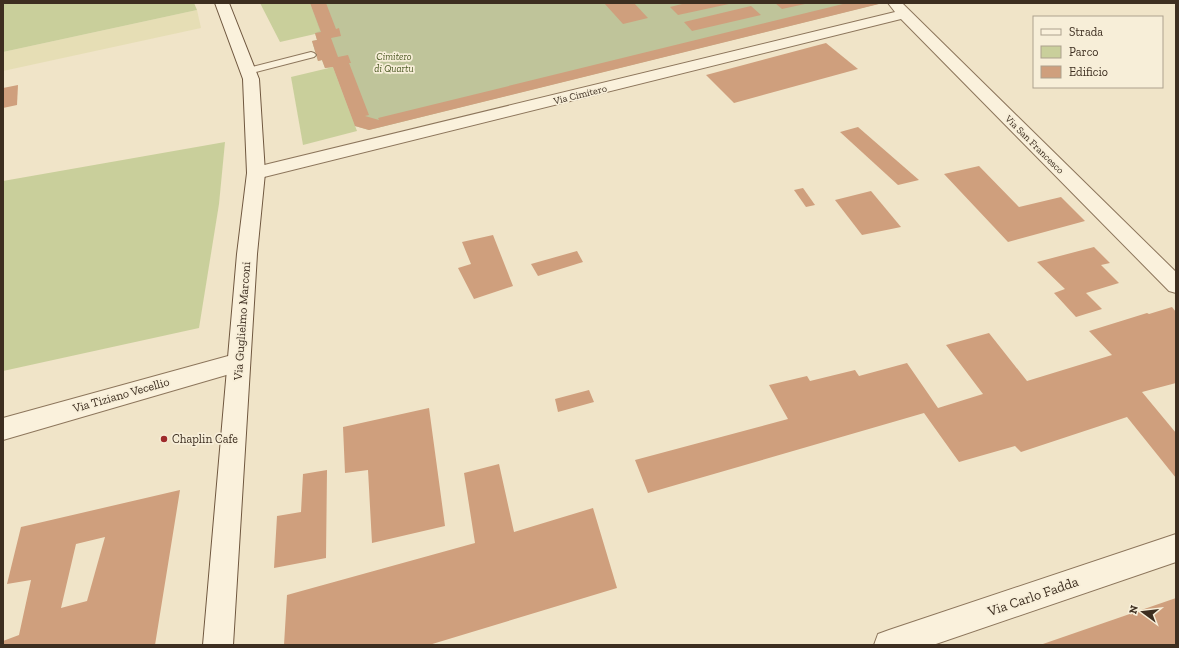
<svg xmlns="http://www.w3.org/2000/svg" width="1179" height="648" viewBox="0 0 1179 648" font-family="'Zilla Slab',serif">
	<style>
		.farmland { fill: #e6deb5 }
		.green { fill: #c9cf9b }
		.cemetery { fill: #bfc49a }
		.building { fill: #cf9f7d; fill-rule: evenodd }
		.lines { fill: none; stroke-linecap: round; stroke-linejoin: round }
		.service-casing { stroke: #8d765c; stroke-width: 2 }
		.minor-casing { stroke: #8d765c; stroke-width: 2 }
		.secondary-casing { stroke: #6f573f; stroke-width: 2 }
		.service { fill: #faf1dc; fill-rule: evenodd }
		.minor { fill: #faf1dc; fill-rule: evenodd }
		.secondary { fill: #faf1dc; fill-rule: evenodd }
		.poi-dot { fill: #9e2a2b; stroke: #f7eed8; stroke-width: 1.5 }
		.labels { text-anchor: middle; stroke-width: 3.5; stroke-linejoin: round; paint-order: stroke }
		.far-park-label { font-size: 10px; font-style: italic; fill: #4d5a26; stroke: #f7eed8 }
		.far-street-label { font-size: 10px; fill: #3d2e20; stroke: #f7eed8 }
		.street-label { font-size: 12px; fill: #3d2e20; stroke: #f7eed8 }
		.poi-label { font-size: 12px; fill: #3d2e20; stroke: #f7eed8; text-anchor: start }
		.near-street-label { font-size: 14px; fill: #3d2e20; stroke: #f7eed8 }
	</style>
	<rect width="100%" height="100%" fill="#f0e4c8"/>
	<!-- farmland -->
	<polygon class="farmland" points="197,10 201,28 3,71 3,52"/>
	<!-- green -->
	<g class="green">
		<polygon points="3,3 194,3 197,10 3,52"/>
		<polygon points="260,3 310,3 321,32 315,33 315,34 280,42"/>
		<polygon points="333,67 357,131 303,145 291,77"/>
		<polygon points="225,142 219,204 199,328 3,371 3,181"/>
	</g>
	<!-- cemetery -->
	<polygon class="cemetery" points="310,3 882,3 369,130 355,126 333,67 325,68 322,60 318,61 312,41 317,40 315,33 320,31"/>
	<!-- building -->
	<g class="building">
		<polygon points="310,3 326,3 336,29 339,28 341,36 331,38 338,57 348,55 351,63 349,63 369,115 365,116 379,120 378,118 847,3 879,4 369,130 355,126 333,67 325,68 322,60 318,61 312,41 317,40 315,33 321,32"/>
		<polygon points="604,3 634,3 648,18 623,24"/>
		<polygon points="686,3 729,3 729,4 678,15 670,7"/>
		<polygon points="775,3 805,3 805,4 782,9"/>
		<polygon points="751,6 761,15 692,31 684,22"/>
		<polygon points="826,43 858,69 734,103 706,75"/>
		<polygon points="18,85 17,105 3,108 3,88"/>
		<polygon points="858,127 919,180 898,185 840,132"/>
		<polygon points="979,166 1019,207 1061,197 1085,221 1008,242 944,174"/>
		<polygon points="803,188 815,205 806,207 794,190"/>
		<polygon points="871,191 901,227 862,235 835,200"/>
		<polygon points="493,235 513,286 474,299 458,268 471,264 462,242"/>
		<polygon points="1094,247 1110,263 1101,265 1119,283 1086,293 1102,309 1076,317 1054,293 1065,289 1037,262"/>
		<polygon points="577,251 583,262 538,276 531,264"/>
		<polygon points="1172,307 1176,312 1176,383 1142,392 1176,433 1176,478 1127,417 1021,452 1015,446 959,462 924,413 648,493 635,460 788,419 769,385 807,376 810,381 855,370 859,376 907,363 938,408 983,394 946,345 989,333 1027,381 1112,355 1089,331 1147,313 1149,314"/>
		<polygon points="589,390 594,402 558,412 555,399"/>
		<polygon points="429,408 445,526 372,543 368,470 345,473 343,427"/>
		<polygon points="499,464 514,532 593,508 617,588 429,645 284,645 287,595 475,543 464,473"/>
		<polygon points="327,470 326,558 274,568 277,516 301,512 303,474"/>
		<path d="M 180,490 L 155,645 L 3,645 L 3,641 L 19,635 L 31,580 L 7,584 L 21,527 ZM 105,537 L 87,601 L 61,608 L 76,544 Z"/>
		<polygon points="1176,598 1176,645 1040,645"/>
	</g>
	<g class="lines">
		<defs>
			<polygon id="service" points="311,52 314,53 316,55 314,57 248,74 243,71 244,69"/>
			<g id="minor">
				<polygon points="888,3 902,3 1176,272 1176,293 1169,291 901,19 256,179 250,177 247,173 250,169 256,167 895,12"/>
				<polygon points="239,353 247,355 250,362 247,369 3,440 3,418"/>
				<polygon points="1176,534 1176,562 933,645 874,645 878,634 889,630"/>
			</g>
			<polygon id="secondary" points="215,3 229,3 259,79 265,173 257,254 233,645 203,645 237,254 247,173 243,79"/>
		</defs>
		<!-- service casing -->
		<use href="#service" class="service-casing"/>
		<!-- minor casing -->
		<use href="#minor" class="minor-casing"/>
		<!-- secondary casing -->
		<use href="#secondary" class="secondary-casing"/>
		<!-- service -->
		<use href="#service" class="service"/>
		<!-- minor -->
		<use href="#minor" class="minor"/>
		<!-- secondary -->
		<use href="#secondary" class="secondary"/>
	</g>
	<!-- markers -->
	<circle class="poi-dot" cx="164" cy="439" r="4"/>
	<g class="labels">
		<!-- far-park labels -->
		<g class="far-park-label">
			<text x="394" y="60">Cimitero<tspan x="394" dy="12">di Quartu</tspan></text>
		</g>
		<!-- far-street labels -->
		<g class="far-street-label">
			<text transform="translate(580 94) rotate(-14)" y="4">Via Cimitero</text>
			<text transform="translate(1035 144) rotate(45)" y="4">Via San Francesco</text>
		</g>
		<!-- street labels -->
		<g class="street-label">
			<text transform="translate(242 321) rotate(-86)" y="4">Via Guglielmo Marconi</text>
			<text transform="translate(121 395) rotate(-16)" y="4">Via Tiziano Vecellio</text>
		</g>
		<!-- poi labels -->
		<g class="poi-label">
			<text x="172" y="443">Chaplin Cafe</text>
		</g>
		<!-- near-street labels -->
		<g class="near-street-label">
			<text transform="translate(1033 596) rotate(-19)" y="5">Via Carlo Fadda</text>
		</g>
	</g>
	<!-- border -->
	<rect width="1179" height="648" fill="none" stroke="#3d2e20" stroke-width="8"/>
	<!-- legend -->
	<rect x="1033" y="16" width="130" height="72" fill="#f7eed8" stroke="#ada18e"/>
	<rect x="1041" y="29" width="20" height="6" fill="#faf1dc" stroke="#ada18e"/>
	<text x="1069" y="36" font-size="12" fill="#3d2e20">Strada</text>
	<rect x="1041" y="46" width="20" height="12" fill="#c9cf9b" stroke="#ada18e"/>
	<text x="1069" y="56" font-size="12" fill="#3d2e20">Parco</text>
	<rect x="1041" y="66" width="20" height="12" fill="#cf9f7d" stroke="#ada18e"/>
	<text x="1069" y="76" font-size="12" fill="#3d2e20">Edificio</text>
	<!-- north arrow -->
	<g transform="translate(1143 612) rotate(285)" stroke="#f7eed8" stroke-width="3" paint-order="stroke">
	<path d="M0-3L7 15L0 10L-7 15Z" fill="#3d2e20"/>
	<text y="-6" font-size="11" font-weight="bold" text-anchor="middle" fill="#3d2e20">N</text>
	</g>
</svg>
